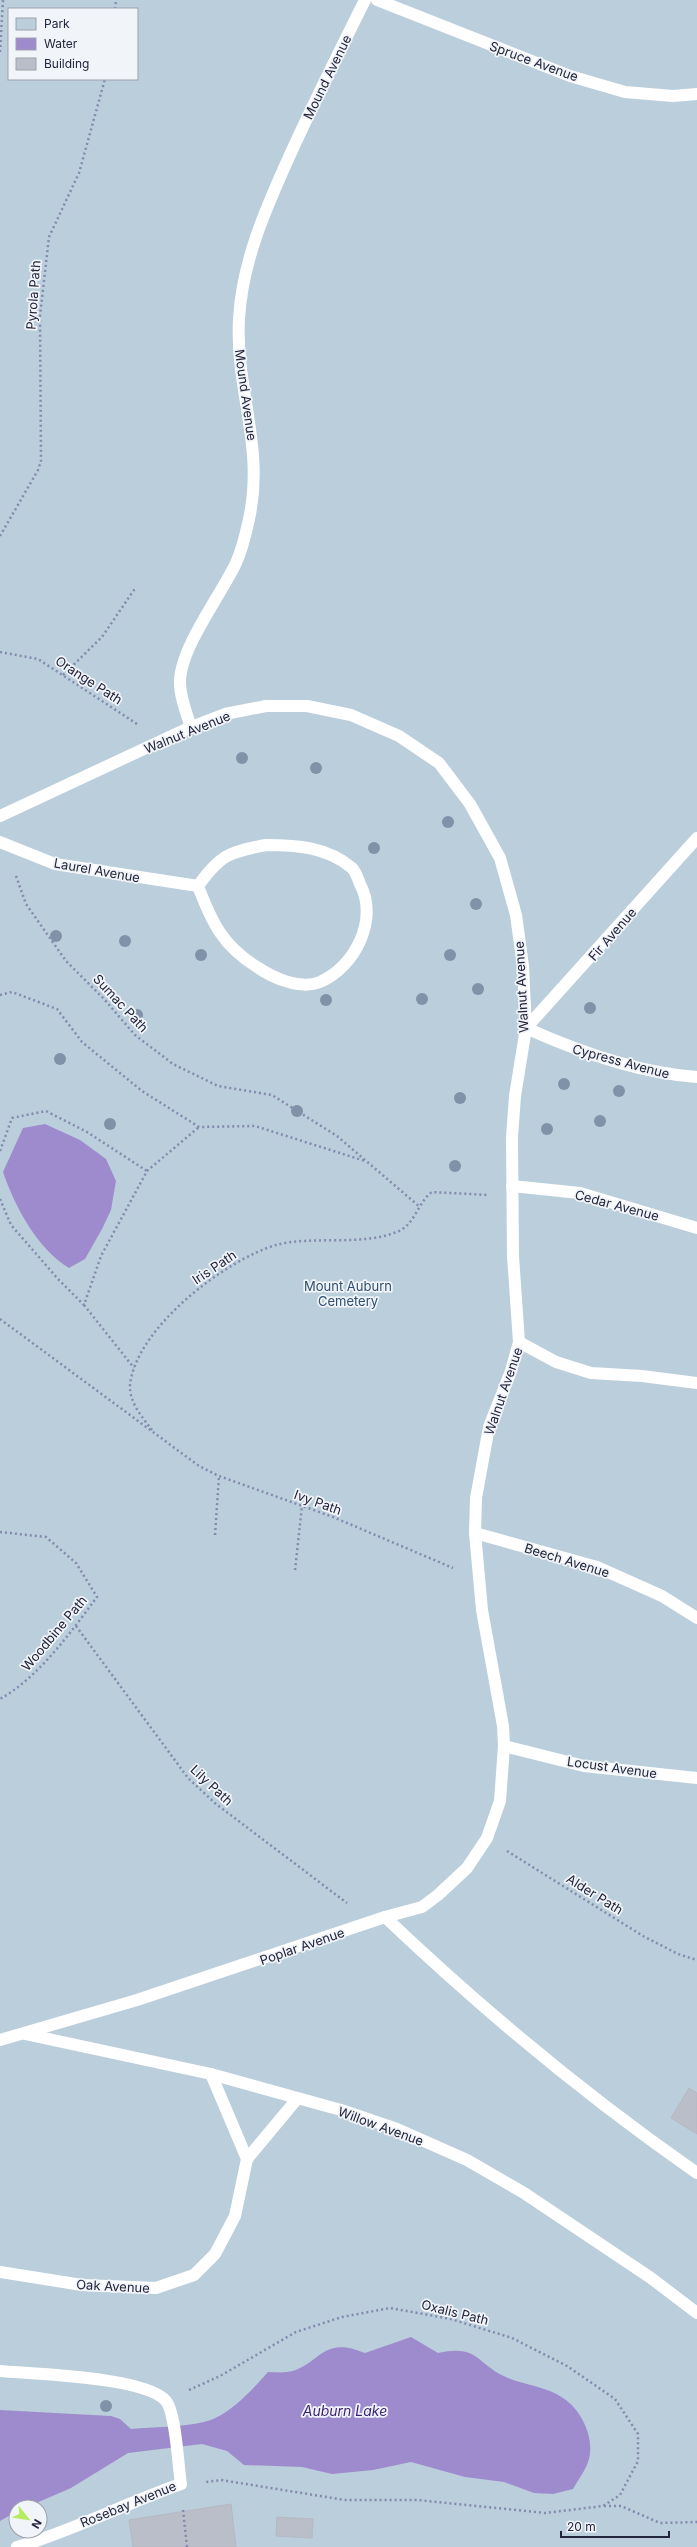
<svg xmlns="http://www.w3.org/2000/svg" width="697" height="2547" viewBox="0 0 697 2547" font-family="Inter,sans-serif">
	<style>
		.green { fill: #bbcedb; fill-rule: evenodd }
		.water { fill: #9e8bce }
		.building { fill: #babec8; stroke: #b4b8c4 }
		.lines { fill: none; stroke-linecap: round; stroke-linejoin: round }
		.path { stroke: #838aad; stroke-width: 2.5; stroke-dasharray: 2 3; stroke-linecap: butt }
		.lane { stroke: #fff; stroke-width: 12 }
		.tree { fill: #7f92a7 }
		.labels { text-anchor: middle; stroke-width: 3.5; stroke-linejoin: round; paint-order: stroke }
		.street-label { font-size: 13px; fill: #22253b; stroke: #f1f4f8 }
		.park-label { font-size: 13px; fill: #2e4e70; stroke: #f1f4f8 }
		.water-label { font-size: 14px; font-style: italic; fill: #391f74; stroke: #f1f4f8 }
	</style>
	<rect width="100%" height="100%" fill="#e1e4eb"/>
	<!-- green -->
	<path class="green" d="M 0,0 L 697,0 L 697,2547 L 0,2547 ZM 9,9 L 137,9 L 137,79 L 9,79 ZM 16,2507 L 40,2507 L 40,2531 L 16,2531 Z"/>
	<!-- water -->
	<g class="water">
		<path d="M 45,1124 L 80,1140 L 106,1159 L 116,1181 L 111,1210 L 102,1229 L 85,1259 L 69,1268 C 38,1250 14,1205 3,1172 L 23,1128 Z"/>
		<path d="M 411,2337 L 438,2353 C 480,2344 476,2365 508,2378 C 525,2385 548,2387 563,2398 C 582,2410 596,2440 588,2462 C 585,2471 578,2480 573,2489 L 553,2494 L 534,2493 L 504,2482 L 465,2477 L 411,2462 L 373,2470 L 332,2474 L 302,2467 L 244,2465 L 227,2451 L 202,2444 L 128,2453 L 71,2488 L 27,2507 L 16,2507 L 16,2512 L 0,2521 L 0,2410 L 111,2416 L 120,2419 L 131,2429 C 154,2427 181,2427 204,2422 C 228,2417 253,2389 268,2372 C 274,2372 281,2373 287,2372 C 320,2367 320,2334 365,2353 Z"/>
	</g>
	<!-- building -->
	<g class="building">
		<polygon points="689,2088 697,2093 697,2134 671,2118"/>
		<polygon points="231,2504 236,2547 133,2547 129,2520"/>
		<polygon points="277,2517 313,2519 312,2538 276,2536"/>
	</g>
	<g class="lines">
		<!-- path -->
		<g class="path">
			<polyline points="115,9 116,0"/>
			<polyline points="0,52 3,0"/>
			<polyline points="0,536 38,470 41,461 40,316 49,237 79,173 105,79"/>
			<polyline points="0,652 38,659 137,724"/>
			<polyline points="63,675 102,637 136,587"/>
			<polyline points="16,876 26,904 66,961 104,999 135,1035 173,1064 218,1086 272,1095 337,1136 420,1207"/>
			<polyline points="0,995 12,992 57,1009 82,1042 142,1091 199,1127 255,1126 365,1161"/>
			<polyline points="0,1151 12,1118 46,1111 87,1132 147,1171"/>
			<polyline points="0,1199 11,1225 58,1279 84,1305 101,1256 147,1171 199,1127"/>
			<polyline points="84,1305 134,1368"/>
			<polyline points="0,1319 199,1466 219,1476 333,1517 453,1568"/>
			<path d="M 152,1430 C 142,1417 129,1402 130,1385 C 136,1328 225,1260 276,1245 C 312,1235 363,1247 399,1231 C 415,1224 418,1202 432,1192 L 488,1195"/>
			<path d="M 0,1532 L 46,1537 L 76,1563 L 97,1597 C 71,1632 38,1678 0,1699"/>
			<polyline points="215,1535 219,1476"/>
			<polyline points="295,1570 302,1506"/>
			<polyline points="76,1626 188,1778 216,1804 347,1903"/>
			<polyline points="507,1851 643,1936 678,1954 697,1960"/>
			<polyline points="189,2390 220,2376 296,2332 342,2317 390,2308 451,2319 512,2338 567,2366 615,2399 638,2434 638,2461 620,2495 603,2506 545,2513 418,2500 345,2500 221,2480 206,2482"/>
			<polyline points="604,2506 621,2506 660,2523 697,2522"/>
			<polyline points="183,2510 187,2547"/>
		</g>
		<!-- lane -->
		<g class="lane">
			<polyline points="377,0 570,76 625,92 673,96 697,94"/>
			<path d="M 191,727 C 186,712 180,697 180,682 C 180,648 221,595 236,563 C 242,550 246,533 249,519 C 265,447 235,389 239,319 C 242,262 266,208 289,157 C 313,104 339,52 365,0"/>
			<polyline points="0,816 191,727 225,714 266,706 307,706 351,715 399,736 439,763 470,804 500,858 516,915 523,966 526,1028 515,1096 512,1137 513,1256 519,1342 511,1371 489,1427 476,1498 475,1533 482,1610 503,1726 504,1746 500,1801 487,1838 467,1868 438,1895 422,1907 385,1917 137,2000 0,2040"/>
			<polyline points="0,842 55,864 198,886"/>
			<path d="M 266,845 C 296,845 328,847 352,868 C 356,872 358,879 360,884 C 379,919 355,967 320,982 C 300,990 273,978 257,967 C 223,946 212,923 198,886 C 220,855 229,852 266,845 Z"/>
			<polyline points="526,1028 697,838"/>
			<path d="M 526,1028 C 579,1052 638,1073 697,1077"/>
			<polyline points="512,1186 580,1193 697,1228"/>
			<polyline points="519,1342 556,1362 591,1373 642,1376 697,1383"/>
			<polyline points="475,1533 597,1567 662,1596 697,1618"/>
			<polyline points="504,1746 584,1766 697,1778"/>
			<path d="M 385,1917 C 483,2010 586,2096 697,2173"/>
			<polyline points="25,2034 211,2074 341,2110 397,2129 467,2160 524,2193 651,2278 697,2313"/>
			<polyline points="247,2159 297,2099"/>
			<polyline points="0,2272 82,2285 156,2288 194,2275 215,2254 235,2216 247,2159 211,2074"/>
			<path d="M 0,2371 C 33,2374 147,2377 166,2401 C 176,2413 178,2466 181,2484 C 126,2503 73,2531 17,2547"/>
		</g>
	</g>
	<!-- trees -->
	<g class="tree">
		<circle cx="242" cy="758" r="6"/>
		<circle cx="316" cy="768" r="6"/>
		<circle cx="448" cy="822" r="6"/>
		<circle cx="374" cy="848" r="6"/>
		<circle cx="476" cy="904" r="6"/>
		<circle cx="56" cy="936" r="6"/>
		<circle cx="125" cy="941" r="6"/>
		<circle cx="201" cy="955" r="6"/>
		<circle cx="450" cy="955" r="6"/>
		<circle cx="478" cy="989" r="6"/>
		<circle cx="422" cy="999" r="6"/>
		<circle cx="326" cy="1000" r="6"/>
		<circle cx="590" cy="1008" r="6"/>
		<circle cx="137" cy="1015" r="6"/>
		<circle cx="60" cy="1059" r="6"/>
		<circle cx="564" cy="1084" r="6"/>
		<circle cx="619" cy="1091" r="6"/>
		<circle cx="460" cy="1098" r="6"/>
		<circle cx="297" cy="1111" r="6"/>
		<circle cx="600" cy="1121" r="6"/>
		<circle cx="110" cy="1124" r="6"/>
		<circle cx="547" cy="1129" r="6"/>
		<circle cx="455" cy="1166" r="6"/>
		<circle cx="106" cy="2406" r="6"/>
	</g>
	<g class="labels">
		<!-- street labels -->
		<g class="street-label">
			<text transform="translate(534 61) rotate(20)" y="5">Spruce Avenue</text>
			<text transform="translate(327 77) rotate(-64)" y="5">Mound Avenue</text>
			<text transform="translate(33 295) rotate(-86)" y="5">Pyrola Path</text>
			<text transform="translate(246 395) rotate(82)" y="5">Mound Avenue</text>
			<text transform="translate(89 680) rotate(33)" y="5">Orange Path</text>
			<text transform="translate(187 732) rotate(-22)" y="5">Walnut Avenue</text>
			<text transform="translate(97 870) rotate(10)" y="5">Laurel Avenue</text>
			<text transform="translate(612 934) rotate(-49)" y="5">Fir Avenue</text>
			<text transform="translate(521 987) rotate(-93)" y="5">Walnut Avenue</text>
			<text transform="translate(121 1003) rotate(47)" y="5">Sumac Path</text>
			<text transform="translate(621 1061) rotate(15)" y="5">Cypress Avenue</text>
			<text transform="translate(617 1205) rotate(15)" y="5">Cedar Avenue</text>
			<text transform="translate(214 1267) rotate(-34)" y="5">Iris Path</text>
			<text transform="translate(503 1391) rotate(-71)" y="5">Walnut Avenue</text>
			<text transform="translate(318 1502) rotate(20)" y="5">Ivy Path</text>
			<text transform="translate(567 1560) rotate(17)" y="5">Beech Avenue</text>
			<text transform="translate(54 1633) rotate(-50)" y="5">Woodbine Path</text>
			<text transform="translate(612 1767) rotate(8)" y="5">Locust Avenue</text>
			<text transform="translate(212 1785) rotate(43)" y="5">Lily Path</text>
			<text transform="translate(595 1894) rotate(32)" y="5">Alder Path</text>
			<text transform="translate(302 1946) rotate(-19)" y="5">Poplar Avenue</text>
			<text transform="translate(381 2126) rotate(20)" y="5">Willow Avenue</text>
			<text transform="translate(113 2286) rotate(3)" y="5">Oak Avenue</text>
			<text transform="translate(455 2312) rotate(14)" y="5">Oxalis Path</text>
			<text transform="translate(128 2504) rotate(-22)" y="5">Rosebay Avenue</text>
		</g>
		<!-- park labels -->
		<g class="park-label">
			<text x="348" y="1291">Mount Auburn<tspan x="348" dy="15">Cemetery</tspan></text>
		</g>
		<!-- water labels -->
		<g class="water-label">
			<text x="345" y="2416">Auburn Lake</text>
		</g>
	</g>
	<!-- legend -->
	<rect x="8" y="8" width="130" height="72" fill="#f1f4f8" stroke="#9ea1ac"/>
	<rect x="16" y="18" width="20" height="12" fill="#bbcedb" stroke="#9ea1ac"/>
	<text x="44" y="28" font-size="12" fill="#22253b">Park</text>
	<rect x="16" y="38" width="20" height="12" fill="#9e8bce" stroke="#9ea1ac"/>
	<text x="44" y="48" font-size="12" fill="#22253b">Water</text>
	<rect x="16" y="58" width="20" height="12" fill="#babec8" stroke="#9ea1ac"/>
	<text x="44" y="68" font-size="12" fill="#22253b">Building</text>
	<!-- north arrow -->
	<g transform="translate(28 2519) rotate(120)"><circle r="19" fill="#f1f4f8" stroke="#9ea1ac"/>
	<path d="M0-3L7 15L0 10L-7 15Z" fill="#b6ec5e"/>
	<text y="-6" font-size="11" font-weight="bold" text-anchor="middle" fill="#22253b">N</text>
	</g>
	<!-- scale -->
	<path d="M561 2531v6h108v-6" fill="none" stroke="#22253b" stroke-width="2"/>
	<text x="567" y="2531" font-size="12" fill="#22253b" stroke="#f1f4f8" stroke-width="3" paint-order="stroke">20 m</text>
</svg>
